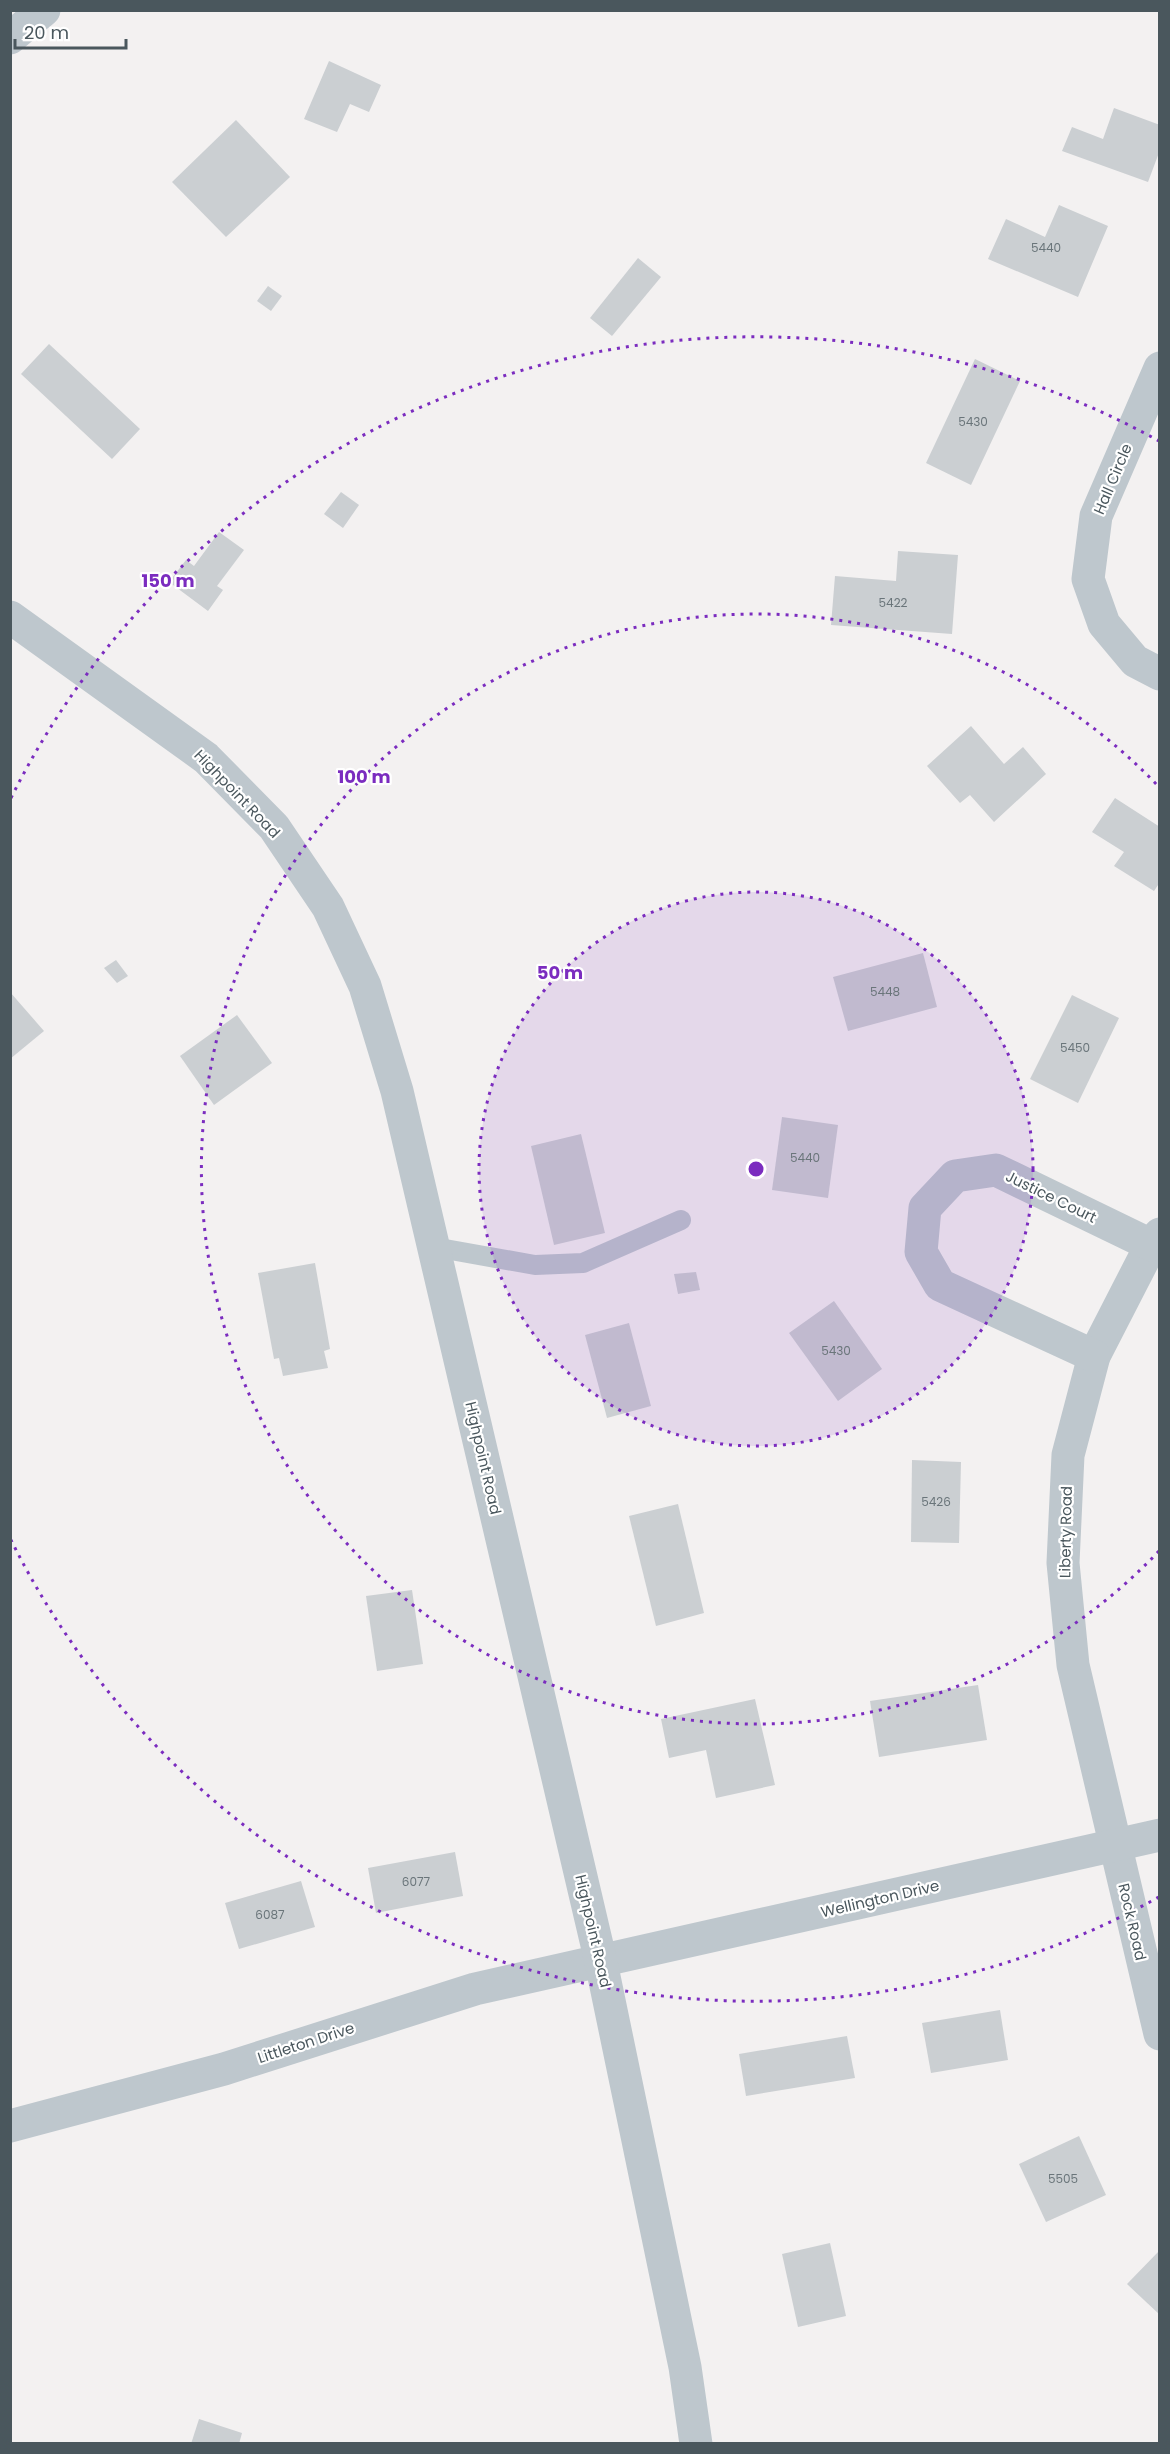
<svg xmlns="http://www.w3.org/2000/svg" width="1170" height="2454" viewBox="0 0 1170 2454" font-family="Poppins,sans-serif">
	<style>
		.building { fill: #cbcfd2 }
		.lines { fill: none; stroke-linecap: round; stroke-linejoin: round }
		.service { stroke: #bec7cd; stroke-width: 20 }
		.minor { stroke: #bec7cd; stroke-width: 33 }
		.tertiary { stroke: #bec7cd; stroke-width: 33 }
		.ring { fill: none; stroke: #7b2cbf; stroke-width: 3; stroke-dasharray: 3 6 }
		.labels { text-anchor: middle; stroke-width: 4.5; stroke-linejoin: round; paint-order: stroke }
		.number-label { font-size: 12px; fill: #6a757a }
		.street-label { font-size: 15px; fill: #4a575d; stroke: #fff }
		.centre { fill: #7b2cbf; stroke: #fff; stroke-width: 3 }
		.ring-label { font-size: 18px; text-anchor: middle; font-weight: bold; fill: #7b2cbf; stroke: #fff; stroke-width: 4.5; stroke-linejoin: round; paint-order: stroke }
	</style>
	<rect width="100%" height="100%" fill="#f3f1f1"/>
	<!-- building -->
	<g class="building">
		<polygon points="329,61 381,85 369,112 350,104 337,132 304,119"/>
		<polygon points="1114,108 1160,125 1160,150 1148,182 1062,151 1072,127 1103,139"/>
		<polygon points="236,120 290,177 226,237 172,182"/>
		<polygon points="1059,205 1108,226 1078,297 988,259 1006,219 1045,237"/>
		<polygon points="638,258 661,277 612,336 590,318"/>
		<polygon points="268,286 282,296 271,311 257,301"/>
		<polygon points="49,344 140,429 112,459 21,374"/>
		<polygon points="975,359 1020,381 971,485 926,463"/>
		<polygon points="341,492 359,505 343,528 324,514"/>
		<polygon points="219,532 244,550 217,586 223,590 208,611 169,582 186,560 194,566"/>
		<polygon points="898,551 958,555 952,634 831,625 835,576 896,581"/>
		<polygon points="971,726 1004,764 1023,747 1046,774 994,822 970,795 960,803 927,766"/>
		<polygon points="1115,798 1160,827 1160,882 1154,891 1114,866 1124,852 1092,832"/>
		<polygon points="923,953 937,1007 848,1031 833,977"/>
		<polygon points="116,960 128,976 117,983 104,968"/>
		<polygon points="10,992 44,1031 10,1059"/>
		<polygon points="1072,995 1119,1018 1078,1103 1030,1079"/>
		<polygon points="237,1015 272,1063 214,1105 180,1056"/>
		<polygon points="782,1117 838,1125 828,1198 772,1190"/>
		<polygon points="581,1134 605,1233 554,1245 531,1146"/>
		<polygon points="315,1263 330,1349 324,1351 328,1368 283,1376 279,1358 274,1359 258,1273"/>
		<polygon points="696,1272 700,1290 678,1294 674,1274"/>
		<polygon points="834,1301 882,1369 838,1401 789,1333"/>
		<polygon points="629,1323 651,1406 607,1418 585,1335"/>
		<polygon points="912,1460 961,1462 959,1543 911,1542"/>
		<polygon points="678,1504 704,1613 656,1626 629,1516"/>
		<polygon points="412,1590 423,1664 377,1671 366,1596"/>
		<polygon points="978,1685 987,1740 879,1757 870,1701"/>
		<polygon points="755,1699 775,1785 716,1798 706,1750 669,1758 661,1719"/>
		<polygon points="455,1852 463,1896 376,1913 368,1868"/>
		<polygon points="301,1881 315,1927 239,1949 225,1903"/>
		<polygon points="1000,2010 1008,2060 931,2073 922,2023"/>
		<polygon points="847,2036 855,2078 746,2096 739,2054"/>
		<polygon points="1079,2136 1106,2195 1046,2222 1019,2164"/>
		<polygon points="830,2243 846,2316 798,2327 782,2254"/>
		<polygon points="1160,2250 1160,2315 1127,2284"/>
		<polygon points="199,2419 242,2433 239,2444 191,2444"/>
	</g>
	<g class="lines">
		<!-- service -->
		<polyline class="service" points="434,1247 535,1265 583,1263 681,1220"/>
		<!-- minor -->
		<g class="minor">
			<polyline points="10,38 44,10"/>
			<polyline points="1160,368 1096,516 1088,579 1104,624 1135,661 1160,674"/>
			<polyline points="1160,1234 1151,1245 1094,1356 1068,1455 1063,1563 1073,1665 1160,2034"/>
			<polyline points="1094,1356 940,1285 921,1252 925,1208 955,1176 996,1170 1151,1245"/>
			<polyline points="10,2126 224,2069 475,1989 1160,1835"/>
		</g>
		<!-- tertiary -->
		<polyline class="tertiary" points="10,617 206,758 274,827 328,907 365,986 397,1091 601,1962 685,2367 696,2444"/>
	</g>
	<!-- distance rings -->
	<circle cx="756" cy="1169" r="277" fill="#7b2cbf" fill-opacity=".12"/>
	<g class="ring">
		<circle cx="756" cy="1169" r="277"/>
		<path d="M1159 1551A555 555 0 1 1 1159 787"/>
		<path d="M1159 1897A832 832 0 0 1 11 1540M11 798A832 832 0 0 1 1159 441"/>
	</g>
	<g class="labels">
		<!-- number labels -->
		<g class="number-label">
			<text x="1046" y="252">5440</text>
			<text x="973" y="426">5430</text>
			<text x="893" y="607">5422</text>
			<text x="885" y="996">5448</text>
			<text x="1075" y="1052">5450</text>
			<text x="805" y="1162">5440</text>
			<text x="836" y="1355">5430</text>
			<text x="936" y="1506">5426</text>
			<text x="416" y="1886">6077</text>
			<text x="270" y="1919">6087</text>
			<text x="1063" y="2183">5505</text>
		</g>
		<!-- street labels -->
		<g class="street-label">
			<text transform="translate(1113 479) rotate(-67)" y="5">Hall Circle</text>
			<text transform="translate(237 794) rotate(46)" y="5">Highpoint Road</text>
			<text transform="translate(1051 1197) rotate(26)" y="5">Justice Court</text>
			<text transform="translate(483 1458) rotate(77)" y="5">Highpoint Road</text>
			<text transform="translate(1066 1532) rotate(-89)" y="5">Liberty Road</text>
			<text transform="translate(880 1899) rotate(-13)" y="5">Wellington Drive</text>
			<text transform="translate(1132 1922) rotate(77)" y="5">Rock Road</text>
			<text transform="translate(593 1931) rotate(77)" y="5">Highpoint Road</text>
			<text transform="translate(306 2043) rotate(-18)" y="5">Littleton Drive</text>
		</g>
	</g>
	<circle cx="756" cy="1169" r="9" class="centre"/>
	<g class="ring-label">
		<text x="168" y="587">150 m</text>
		<text x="364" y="783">100 m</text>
		<text x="560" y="979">50 m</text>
	</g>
	<!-- border -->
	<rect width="1170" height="2454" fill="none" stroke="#4a575d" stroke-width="24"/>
	<!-- scale -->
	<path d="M15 39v9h111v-9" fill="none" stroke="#4a575d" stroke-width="3"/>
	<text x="24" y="39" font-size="18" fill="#4a575d" stroke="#ffffff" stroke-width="4.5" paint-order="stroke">20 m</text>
</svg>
